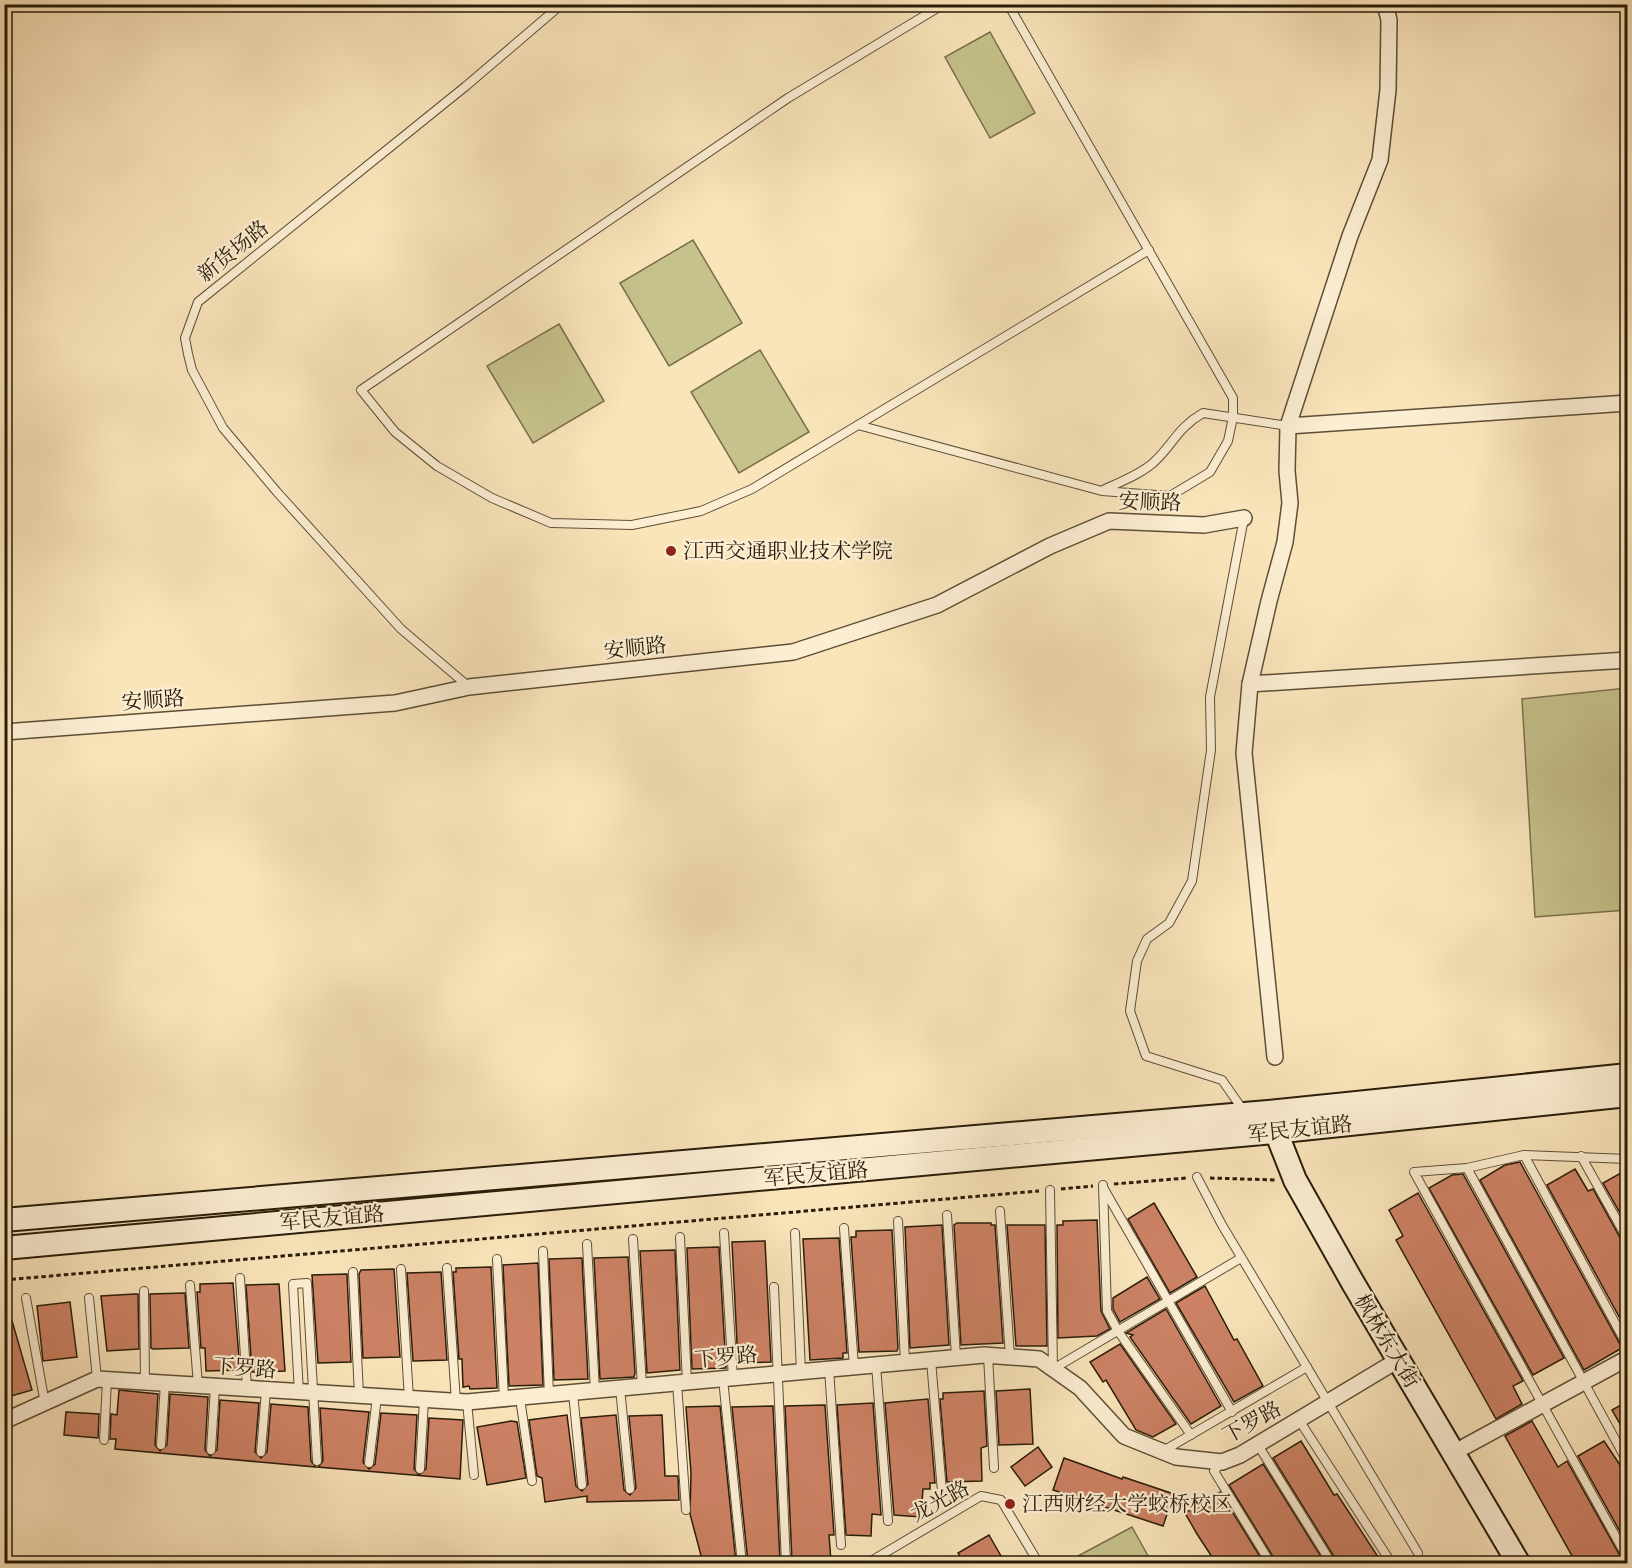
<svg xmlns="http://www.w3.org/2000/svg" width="1632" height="1568" viewBox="0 0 1632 1568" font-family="'IM FELL DW Pica','Noto Serif SC',serif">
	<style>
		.green { fill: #c6c28b; stroke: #786f4a; stroke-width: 1.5 }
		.building { fill: #cd8265; stroke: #291c09; stroke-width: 1.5 }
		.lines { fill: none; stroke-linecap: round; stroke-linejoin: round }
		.lane-casing { stroke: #5d4e36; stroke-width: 10 }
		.street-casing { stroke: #5d4e36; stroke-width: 18 }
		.secondary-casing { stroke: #291c09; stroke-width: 26 }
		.path { stroke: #291c09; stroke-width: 3; stroke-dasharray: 4.5 3; stroke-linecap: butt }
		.lane { stroke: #fceed3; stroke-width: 8 }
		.street { stroke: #fceed3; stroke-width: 15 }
		.secondary { stroke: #fceed3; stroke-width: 22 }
		.poi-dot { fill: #8f2418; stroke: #fceed3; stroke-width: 2 }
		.labels { text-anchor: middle; stroke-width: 4.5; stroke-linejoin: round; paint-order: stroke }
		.street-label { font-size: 21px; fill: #291c09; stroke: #fceed3 }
		.poi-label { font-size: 21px; fill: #291c09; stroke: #fceed3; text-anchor: start }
	</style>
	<rect width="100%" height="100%" fill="#fae5bb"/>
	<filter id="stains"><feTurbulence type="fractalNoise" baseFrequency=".00333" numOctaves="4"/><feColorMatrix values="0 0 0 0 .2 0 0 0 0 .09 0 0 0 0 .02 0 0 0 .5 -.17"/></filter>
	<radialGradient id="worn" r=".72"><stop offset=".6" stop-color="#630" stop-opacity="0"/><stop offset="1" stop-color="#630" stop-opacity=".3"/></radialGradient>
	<!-- green -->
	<g class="green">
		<polygon points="990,32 1035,113 990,138 945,57"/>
		<polygon points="693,240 742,323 669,366 620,283"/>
		<polygon points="559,324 604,401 533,443 487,366"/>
		<polygon points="760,350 809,432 739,473 691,392"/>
		<polygon points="1627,688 1627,910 1535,917 1522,699"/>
		<polygon points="1132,1527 1152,1563 1065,1563"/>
	</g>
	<!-- building -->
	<g class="building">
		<polygon points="1520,1162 1622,1348 1584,1370 1480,1180 1505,1165"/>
		<polygon points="1575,1169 1588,1191 1593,1189 1623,1243 1628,1246 1628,1333 1547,1185"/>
		<polygon points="1628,1169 1628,1227 1603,1183"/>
		<polygon points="1463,1174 1564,1358 1533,1375 1429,1188 1452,1175"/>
		<polygon points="1418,1193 1523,1381 1513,1386 1522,1404 1496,1419 1396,1240 1403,1236 1389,1210"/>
		<polygon points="1154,1203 1197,1277 1170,1293 1128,1219"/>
		<polygon points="1097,1220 1101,1311 1110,1329 1097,1336 1058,1338 1057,1225 1063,1225 1063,1221"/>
		<polygon points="957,1223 991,1223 991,1225 995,1225 1003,1343 961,1345 954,1225"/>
		<polygon points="942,1225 949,1345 910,1348 905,1227"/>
		<polygon points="1007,1225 1045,1225 1047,1346 1016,1346"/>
		<polygon points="892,1230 898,1348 897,1351 859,1352 851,1237 856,1237 856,1231"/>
		<polygon points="839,1238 847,1353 843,1353 843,1358 810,1360 803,1239"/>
		<polygon points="765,1241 771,1362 738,1363 732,1242"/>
		<polygon points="719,1247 726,1368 692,1369 687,1248"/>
		<polygon points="675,1250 680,1370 647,1373 640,1251"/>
		<polygon points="628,1257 635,1373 634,1377 600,1379 594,1258"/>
		<polygon points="582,1258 588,1379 554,1380 549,1259"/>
		<polygon points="538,1263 543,1385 509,1386 503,1265"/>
		<polygon points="491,1267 497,1386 497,1388 470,1389 469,1386 463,1387 462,1359 459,1359 453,1272 456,1272 456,1268"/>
		<polygon points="394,1269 400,1357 363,1358 359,1274 361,1270"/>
		<polygon points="441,1272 447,1360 413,1361 407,1273"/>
		<polygon points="347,1274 351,1362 318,1363 312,1275"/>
		<polygon points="1147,1277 1160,1299 1120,1322 1113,1309 1113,1298"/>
		<polygon points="233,1283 240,1370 206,1371 205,1348 201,1348 197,1292 200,1292 200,1284"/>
		<polygon points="279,1284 285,1371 252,1372 246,1285"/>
		<polygon points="1205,1286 1234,1340 1237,1339 1263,1386 1234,1402 1176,1303"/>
		<polygon points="185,1293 189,1348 153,1349 151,1348 150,1294"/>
		<polygon points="135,1294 138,1294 139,1349 107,1351 101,1296"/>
		<polygon points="70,1302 77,1357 43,1361 37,1306"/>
		<polygon points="8,1307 32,1390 4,1398 4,1308"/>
		<polygon points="1166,1309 1221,1406 1191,1424 1130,1337 1133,1335 1126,1333"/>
		<polygon points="1120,1344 1176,1424 1153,1437 1136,1430 1106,1380 1103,1382 1090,1362"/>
		<polygon points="1030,1389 1033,1444 999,1445 996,1391"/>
		<polygon points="119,1390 158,1394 155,1445 160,1451 167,1445 170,1394 208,1397 205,1450 210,1456 217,1450 220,1400 259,1403 255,1452 261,1458 267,1452 271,1404 308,1407 311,1461 316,1467 115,1449 116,1439 110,1439 111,1414 117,1415"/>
		<polygon points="984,1391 987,1446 981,1448 982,1481 947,1482 940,1399 943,1399 943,1393"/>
		<polygon points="928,1399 935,1483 930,1483 930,1489 923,1489 921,1517 894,1515 885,1403"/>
		<polygon points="1628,1401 1628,1438 1612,1410"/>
		<polygon points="873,1403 881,1515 872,1514 871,1536 846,1535 837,1405"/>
		<polygon points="825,1405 834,1535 829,1535 831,1561 796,1563 796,1561 792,1561 785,1406"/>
		<polygon points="720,1406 736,1563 703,1563 690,1514 691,1473 686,1407"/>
		<polygon points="773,1406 780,1562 748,1563 732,1407"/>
		<polygon points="320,1408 369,1412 363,1462 369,1469 375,1464 381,1413 417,1415 414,1469 419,1475 426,1469 429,1418 463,1420 460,1479 318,1467 323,1461"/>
		<polygon points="66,1412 99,1414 98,1438 64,1435"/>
		<polygon points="567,1415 576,1486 582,1491 588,1484 581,1418 616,1415 624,1490 630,1495 636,1488 629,1416 662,1415 665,1476 678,1476 679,1500 587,1502 587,1496 545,1502 542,1478 537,1476 529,1420"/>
		<polygon points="511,1421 517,1422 526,1478 487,1485 477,1427"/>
		<polygon points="1532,1421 1558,1467 1567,1461 1624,1563 1576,1563 1505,1436"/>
		<polygon points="1301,1441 1334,1495 1337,1494 1382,1563 1338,1563 1273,1458"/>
		<polygon points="1604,1441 1628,1477 1628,1546 1578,1456"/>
		<polygon points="1038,1447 1052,1467 1025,1486 1011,1467"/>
		<polygon points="1064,1458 1122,1479 1123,1477 1174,1494 1163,1526 1053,1490"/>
		<polygon points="1263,1464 1325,1563 1277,1563 1229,1485"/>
		<polygon points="1220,1492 1264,1563 1216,1563 1197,1534 1185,1513"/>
		<polygon points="989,1535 1005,1563 964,1563 958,1553"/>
	</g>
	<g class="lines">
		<defs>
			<g id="lane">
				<polyline points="944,4 788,98 361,390 395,432 437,466 492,498 551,523 632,525 701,511 752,489 858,425 1102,491 1170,496 1210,472 1228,441 1233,417 1233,398 1008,4"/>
				<polyline points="858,425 1149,250"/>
				<path d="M 1103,490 C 1120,482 1139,475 1153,463 C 1173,445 1177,428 1203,413 L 1288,426"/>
				<polyline points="468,686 401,629 277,492 223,428 192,370 188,354 185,338 198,302 466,86 562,4"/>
				<polyline points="1243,1110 1222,1080 1146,1056 1130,1011 1137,961 1147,939 1169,923 1192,881 1211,750 1210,697 1244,518"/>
				<polyline points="1524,1155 1628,1347"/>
				<polyline points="1581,1156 1628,1240"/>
				<polyline points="1628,1159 1524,1155 1467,1168 1414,1172 1628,1559"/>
				<polyline points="1467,1168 1628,1463"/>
				<polyline points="1197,1177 1222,1225 1418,1553"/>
				<polyline points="1103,1185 1107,1311 1118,1331 1191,1435"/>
				<polyline points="1104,1189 1232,1412"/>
				<polyline points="1050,1190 1053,1369 1241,1258"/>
				<polyline points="1000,1211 1010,1357"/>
				<polyline points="947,1215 956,1357"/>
				<polyline points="898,1221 905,1362"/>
				<polyline points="844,1228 854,1367"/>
				<polyline points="724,1233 733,1378"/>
				<polyline points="795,1233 801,1372"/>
				<polyline points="680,1237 687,1382"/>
				<polyline points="633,1239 642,1386"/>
				<polyline points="587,1244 595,1391"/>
				<polyline points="543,1251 549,1395"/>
				<polyline points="497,1259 504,1399"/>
				<polyline points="447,1268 456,1402"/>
				<polyline points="401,1269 409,1399"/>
				<polyline points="353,1272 359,1395"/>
				<polyline points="240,1278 247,1389"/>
				<polyline points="190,1285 198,1385"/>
				<polyline points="774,1287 786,1564"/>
				<polyline points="144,1291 145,1382"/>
				<polyline points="26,1298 45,1404"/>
				<polyline points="89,1298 97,1379"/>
				<polyline points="988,1355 994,1468"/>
				<polyline points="931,1360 942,1492"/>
				<polyline points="876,1365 888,1521"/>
				<polyline points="829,1369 841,1545"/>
				<polyline points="723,1379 742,1564"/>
				<polyline points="677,1383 686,1510"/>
				<polyline points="620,1388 630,1489"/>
				<polyline points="299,1393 293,1284 307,1283 317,1461"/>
				<polyline points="573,1393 582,1485"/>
				<polyline points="520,1398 532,1481"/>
				<polyline points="467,1402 474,1475"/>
				<polyline points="1299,1420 1392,1564"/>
				<polyline points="104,1440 107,1380"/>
				<polyline points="161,1445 165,1383"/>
				<polyline points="1258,1445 1332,1564"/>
				<polyline points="211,1450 215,1387"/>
				<polyline points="1163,1451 1307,1367"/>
				<polyline points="261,1452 266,1390"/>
				<polyline points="1222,1462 1214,1471 1271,1564"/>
				<polyline points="369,1463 377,1397"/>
				<polyline points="420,1469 424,1400"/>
				<polyline points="866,1564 981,1496 1001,1500 1039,1564"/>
			</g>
			<g id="street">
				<polyline points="1288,426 1628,403"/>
				<polyline points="1250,684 1628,660"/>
				<polyline points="4,732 395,703 469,687 793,652 937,605 1050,546 1109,521 1204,525 1244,518"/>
				<polyline points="1275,1057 1244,753 1250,684 1269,601 1285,542 1290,503 1287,471 1288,426 1350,236 1380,160 1388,90 1389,20 1385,4"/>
				<polyline points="4,1421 97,1379 467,1402 984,1355 1039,1359 1080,1388 1124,1436 1176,1457 1222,1462 1240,1455 1398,1360"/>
				<polyline points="1464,1447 1628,1358"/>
			</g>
			<g id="secondary">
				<polyline points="1271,1119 1295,1180 1353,1283 1519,1564"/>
				<polyline points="4,1220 1268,1112 1628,1075"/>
				<polyline points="4,1248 1273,1132 1628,1095"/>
			</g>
		</defs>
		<!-- lane casing -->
		<use href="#lane" class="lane-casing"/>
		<!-- street casing -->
		<use href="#street" class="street-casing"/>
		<!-- secondary casing -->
		<use href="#secondary" class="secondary-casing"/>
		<!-- path -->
		<g class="path">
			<polyline points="1210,1178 1276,1180"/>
			<polyline points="1114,1184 1186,1178"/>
			<polyline points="1061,1189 1093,1186"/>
			<polyline points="4,1280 1039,1191"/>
		</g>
		<!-- lane -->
		<use href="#lane" class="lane"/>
		<!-- street -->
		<use href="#street" class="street"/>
		<!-- secondary -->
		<use href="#secondary" class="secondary"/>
	</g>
	<!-- markers -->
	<g class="poi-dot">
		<circle cx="671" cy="551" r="6"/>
		<circle cx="1010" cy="1504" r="6"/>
	</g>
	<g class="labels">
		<!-- street labels -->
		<g class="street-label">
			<text transform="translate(233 251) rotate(-39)" y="7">新货场路</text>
			<text transform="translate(1150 502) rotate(2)" y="7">安顺路</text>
			<text transform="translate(635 648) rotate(-6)" y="7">安顺路</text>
			<text transform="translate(153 700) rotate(-4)" y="7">安顺路</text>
			<text transform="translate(1300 1129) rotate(-6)" y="7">军民友谊路</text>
			<text transform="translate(816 1174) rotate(-5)" y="7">军民友谊路</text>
			<text transform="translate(332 1218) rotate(-5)" y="7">军民友谊路</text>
			<text transform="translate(1387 1341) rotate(59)" y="7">枫林东大街</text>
			<text transform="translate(726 1357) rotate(-5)" y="7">下罗路</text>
			<text transform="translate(245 1368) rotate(4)" y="7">下罗路</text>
			<text transform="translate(1252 1422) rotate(-29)" y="7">下罗路</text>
			<text transform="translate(940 1501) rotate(-28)" y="7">龙光路</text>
		</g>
		<!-- poi labels -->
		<g class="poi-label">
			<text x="683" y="558">江西交通职业技术学院</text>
			<text x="1022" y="1511">江西财经大学蛟桥校区</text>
		</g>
	</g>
	<!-- margin -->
	<rect width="1632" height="1568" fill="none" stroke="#fae5bb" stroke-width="24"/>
	<rect x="6" y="6" width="1620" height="1556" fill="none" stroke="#291c09" stroke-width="3"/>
	<rect x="12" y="12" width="1608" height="1544" fill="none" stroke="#291c09" stroke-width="1.5"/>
	<rect width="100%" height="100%" filter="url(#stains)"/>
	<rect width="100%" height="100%" fill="url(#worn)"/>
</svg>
